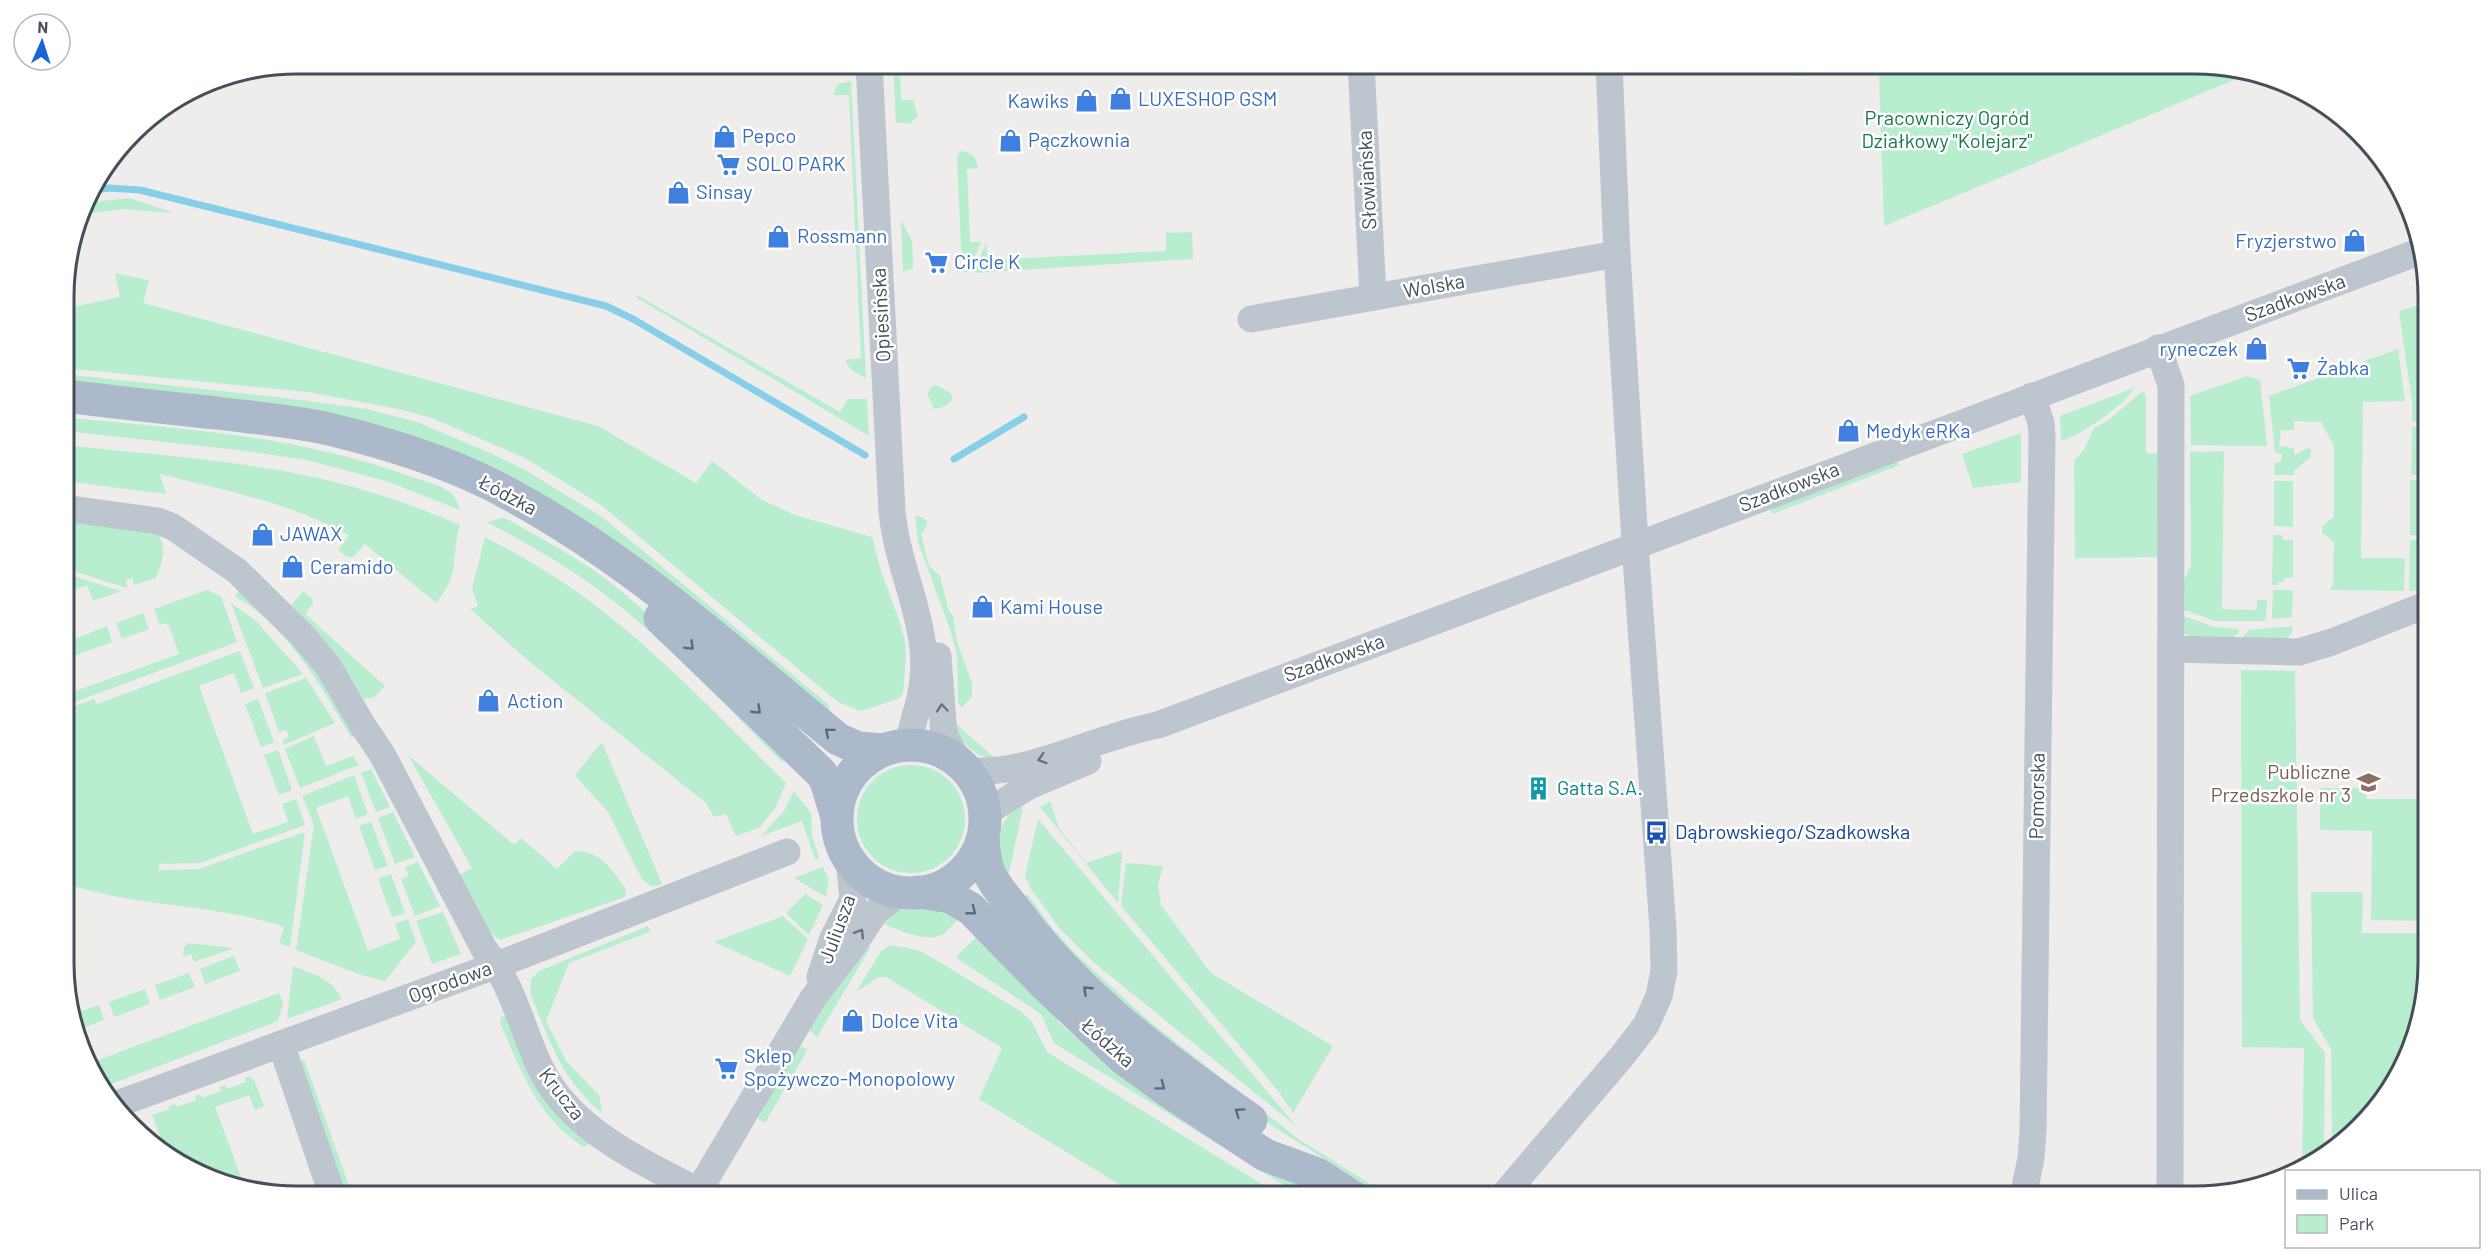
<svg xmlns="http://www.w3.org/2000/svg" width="2492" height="1260" viewBox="0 0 2492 1260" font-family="Barlow,sans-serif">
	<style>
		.green { fill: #b9edd0 }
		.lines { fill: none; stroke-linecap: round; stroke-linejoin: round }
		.stream { stroke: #87cfe9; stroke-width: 7 }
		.minor { stroke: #bdc5ce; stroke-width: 27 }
		.major { stroke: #abb9cb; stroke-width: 33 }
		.oneway { stroke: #5e6976 }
		.oneway2 { stroke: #69727c }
		.labels { text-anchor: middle; stroke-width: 5; stroke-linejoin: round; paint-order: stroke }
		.shop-label { font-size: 20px; fill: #366cbe; stroke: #fff; text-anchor: start }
		.park-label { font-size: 20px; fill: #18774d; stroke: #fff }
		.street-label { font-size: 20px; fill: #454e59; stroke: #fff }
		.education-label { font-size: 20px; fill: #785e54; stroke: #fff; text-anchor: end }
		.culture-label { font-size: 20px; fill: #0d838f; stroke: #fff; text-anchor: start }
		.transit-label { font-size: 20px; fill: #164399; stroke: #fff; text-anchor: start }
		.rim { fill: none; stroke: #454e59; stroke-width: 3 }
	</style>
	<rect width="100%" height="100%" fill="#efecec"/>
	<!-- green -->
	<g class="green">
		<polygon points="893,63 900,63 901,100 913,100 918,116 910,124 896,122"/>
		<polygon points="1792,63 2196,63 2246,75 1884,226 1879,73 1792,76"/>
		<polygon points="851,81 866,378 851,370 845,360 861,358 849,95 833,95 838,84"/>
		<path d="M 960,151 C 972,152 976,156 978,168 L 967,169 L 970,242 L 981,242 L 967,273 L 962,271 L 957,158 Z"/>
		<polygon points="129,198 174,213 122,209 81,215 84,203"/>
		<polygon points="901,220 912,241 913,268 903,272"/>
		<polygon points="1192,232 1193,259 974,273 986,243 988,260 1166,251 1166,233"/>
		<polygon points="115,273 149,280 143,303 598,426 696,483 712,461 762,500 795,515 872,537 880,568 900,623 905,642 906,656 903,694 898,699 861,711 838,702 601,505 525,458 432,418 398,409 308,392 64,368 64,309 120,297"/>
		<polygon points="637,295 840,412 848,399 867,399 869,436 637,298"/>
		<polygon points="2415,306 2427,307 2427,422 2412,422 2412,401 2399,311"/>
		<polygon points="2398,349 2405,401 2363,402 2361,558 2405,558 2404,591 2330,590 2333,584 2334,542 2322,533 2322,526 2334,517 2334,446 2321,422 2294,421 2294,430 2281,430 2279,446 2294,448 2294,455 2308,448 2311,449 2311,457 2294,471 2294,475 2274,475 2275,462 2281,462 2282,454 2275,453 2269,396"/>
		<polygon points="64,374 278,397 366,409 417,422 488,452 525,470 602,517 829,705 830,713 456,461 64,387"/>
		<polygon points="2247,376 2260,380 2267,446 2191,445 2190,396"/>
		<path d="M 936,385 L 949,392 L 953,397 C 950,405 943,408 934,409 L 927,394 L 932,386 Z"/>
		<path d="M 2134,388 C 2124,406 2079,436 2061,441 L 2060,416 Z"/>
		<polygon points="2143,391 2146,396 2146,453 2159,454 2161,557 2075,558 2074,460 2084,450 2094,428 2107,421"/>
		<path d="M 64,417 C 178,429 297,435 406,475 C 419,480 437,483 448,491 C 455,496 458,502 460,510 L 386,481 L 306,460 L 238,450 L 64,431 Z"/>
		<polygon points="2412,427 2427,428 2428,474 2411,475"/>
		<polygon points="2021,433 2021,482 1973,488 1962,454"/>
		<path d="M 64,445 C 153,455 244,460 331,481 C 376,492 418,507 460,525 C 450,560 462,570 436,603 L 365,544 L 353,557 L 347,557 L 338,550 L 349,535 C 291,503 223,490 160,474 L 166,494 L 64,481 Z"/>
		<polygon points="2224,451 2222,609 2257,610 2257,600 2267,600 2266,617 2264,621 2216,621 2184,610 2184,580 2191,565 2190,452"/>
		<polygon points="1895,461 1900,465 1772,514 1770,508"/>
		<polygon points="2410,480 2428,480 2428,536 2410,535"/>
		<polygon points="2274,481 2293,481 2293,527 2274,526"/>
		<polygon points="918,516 927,520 927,526 921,534 929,566 940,576 949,612 953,615 957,642 972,683 972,696 962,708 958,703 957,655 950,629 918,542 915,517"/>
		<path d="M 502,518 L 509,520 C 537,536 565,551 592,569 C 666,621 725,695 787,761 L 781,761 C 732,712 685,662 633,617 C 589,579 538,549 487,522 Z"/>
		<path d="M 64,519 L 155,531 C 169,545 162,562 156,578 L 134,585 L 132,578 L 126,580 L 127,588 L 69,570 L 68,567 L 71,566 L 68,557 L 64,558 Z"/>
		<polygon points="2273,535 2282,535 2283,540 2293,540 2293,578 2284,578 2283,582 2278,582 2278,585 2272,585"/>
		<path d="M 485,537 C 527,559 568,583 605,613 C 670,664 727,725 786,783 L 776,807 L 759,828 L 736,836 L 726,814 L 714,817 L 706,803 L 531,663 L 470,609 L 478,606 L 472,589 Z"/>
		<path d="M 2410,540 L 2428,540 L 2428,564 L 2422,564 L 2422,572 L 2428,573 C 2428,587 2423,591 2409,591 Z"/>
		<polygon points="64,573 121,591 93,601 87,585 64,594"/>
		<polygon points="207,590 221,596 237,642 64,706 64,695 179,654 168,623 160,625 154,609"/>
		<polygon points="2273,590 2293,590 2292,617 2275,619 2272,617"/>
		<path d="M 238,591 L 262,608 L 324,681 L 354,734 L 352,739 C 325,692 285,622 235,597 Z"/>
		<path d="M 303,591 L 312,599 L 313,603 L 305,614 L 385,686 C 376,696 372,702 358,697 L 289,608 Z"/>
		<polygon points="231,603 257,622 303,674 263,688"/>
		<polygon points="143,613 149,629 122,639 116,623"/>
		<polygon points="2183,616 2215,627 2238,629 2239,632 2227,644 2193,639 2183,632"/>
		<polygon points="107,626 112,642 74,656 69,641"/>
		<polygon points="2293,626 2292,632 2285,642 2236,644 2249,630"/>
		<path d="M 240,651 L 254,688 L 241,693 L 234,673 L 199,686 L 253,834 L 288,822 L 282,804 L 296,799 L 305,825 L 200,863 L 159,864 L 159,870 L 199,869 L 305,832 L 290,947 L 279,943 L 284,927 C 213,903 136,908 65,883 L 64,710 L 94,699 L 97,704 Z"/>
		<polygon points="2241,670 2295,671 2300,1020 2325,1053 2324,1158 2302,1169 2304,1048 2242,1047"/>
		<polygon points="306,678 335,723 284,745 282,740 289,737 286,730 279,732 265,693"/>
		<polygon points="258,699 274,742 261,747 245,704"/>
		<path d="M 953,721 L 998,761 C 974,756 960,744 953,721 Z"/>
		<polygon points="314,736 326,766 353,756 359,765 300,788 285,749"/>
		<polygon points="602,742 662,884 652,887 642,879 608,812 577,778 576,774"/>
		<polygon points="278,750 292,790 279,795 264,755"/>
		<path d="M 408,755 L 514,845 L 521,838 L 557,869 L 575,851 C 604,853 610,868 626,889 L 625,897 L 500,940 L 490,933 L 458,876 L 472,868 Z"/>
		<circle cx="911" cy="819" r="54"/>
		<polygon points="371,769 390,807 376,812 361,773"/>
		<polygon points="354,775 368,814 356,819 348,796 316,808 368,951 400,939 395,924 408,919 416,942 385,981 361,975 296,950 314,825 302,796"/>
		<polygon points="2320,788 2365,788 2366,799 2429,799 2429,921 2371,920 2372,831 2320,830"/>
		<polygon points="794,791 811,813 812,835 819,858 815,859 802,821 761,836 784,811"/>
		<polygon points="1050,801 1059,828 1086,863 1122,851 1118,903 1040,807"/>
		<path d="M 1020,802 L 1023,808 L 1008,877 C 1005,870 999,862 997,855 C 994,835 1007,815 1020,802 Z"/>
		<polygon points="393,812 415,857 395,864 378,818"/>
		<polygon points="1038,819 1297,1127 1092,961 1060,929 1031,889 1025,876"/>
		<polygon points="371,822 388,866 375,870 359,826"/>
		<polygon points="418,862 440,906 415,916 401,879 409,876 405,867"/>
		<polygon points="1126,863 1163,866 1158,886 1161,905 1211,973 1333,1046 1293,1113 1279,1092 1121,906"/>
		<polygon points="823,867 829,880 826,897 794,878"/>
		<polygon points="391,874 405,913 392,917 378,879"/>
		<polygon points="2311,892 2363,892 2362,933 2429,933 2429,964 2405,1067 2371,1118 2332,1152 2331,1049 2313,1018"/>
		<polygon points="805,894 823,905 809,935 786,913"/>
		<polygon points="1028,895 1053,929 1075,953 1148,1020 1297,1138 1391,1197 1385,1197 1280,1131 1235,1099 1108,996 1020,896"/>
		<path d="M 939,906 L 962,915 C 956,921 949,930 942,935 C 929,943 891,929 879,921 L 895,911 Z"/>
		<polygon points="443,912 461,954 432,964 416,921"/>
		<polygon points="783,916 808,939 790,976 714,942"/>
		<path d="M 648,926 L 650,932 L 569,963 L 546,1021 L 566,1061 L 599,1095 L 602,1113 C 560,1078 550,1041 530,993 L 531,979 L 539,971 Z"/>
		<polygon points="981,932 1047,1000 1059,1023 1120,1074 1175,1111 1317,1197 1303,1197 1054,1043 1041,1014 958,959 957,956"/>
		<polygon points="864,939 868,941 870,948 817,1037 809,1029"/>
		<polygon points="188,943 234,948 194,962 191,954 183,957 184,947"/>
		<polygon points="891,945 921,951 1022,1012 1032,1022 1047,1052 1283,1197 1140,1197 979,1099 1002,1048 886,977 879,977 856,992 881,951"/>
		<polygon points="234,956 240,971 205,984 200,969"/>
		<path d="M 293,966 C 313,974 332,978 342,999 L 287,1019 Z"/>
		<polygon points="189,973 195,987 160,1000 155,985"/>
		<polygon points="145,989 150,1004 114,1017 109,1002"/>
		<polygon points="279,993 283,1003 278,1021 101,1088 87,1064"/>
		<polygon points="99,1005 104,1020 75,1031 71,1015"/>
		<path d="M 506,1016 L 591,1143 L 584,1147 C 538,1118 520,1070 500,1022 L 501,1017 Z"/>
		<polygon points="799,1046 808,1049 765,1123 759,1120 759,1115"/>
		<polygon points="304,1059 353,1197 345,1197 300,1063"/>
		<polygon points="250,1076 252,1080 254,1079 264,1106 255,1110 249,1095 215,1107 244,1185 193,1173 165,1149 152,1115 170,1109 169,1106 175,1104 176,1107 196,1100 195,1096 200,1094 202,1098 221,1091 220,1087 225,1085 227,1089 246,1082 245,1078"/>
	</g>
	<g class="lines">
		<!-- stream -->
		<g class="stream">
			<polyline points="88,191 109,188 140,190 606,306 633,319 865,455"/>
			<polyline points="954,459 1024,417"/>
		</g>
		<!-- minor -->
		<g class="minor">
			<path d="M 869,63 L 892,511 C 899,585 942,638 915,716 C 912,727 911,738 904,746"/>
			<polyline points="1361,63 1373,297"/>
			<polyline points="1251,319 1617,254"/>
			<polyline points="2158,348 2171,385 2170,1197"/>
			<path d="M 64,508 L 158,521 L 173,527 L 237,571 L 302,635 L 328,666 L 363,726 L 382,754 L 484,949 C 512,982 521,1026 539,1065 C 570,1133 647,1163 709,1197"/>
			<polyline points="2171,649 2299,652 2332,642 2428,604"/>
			<polyline points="938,656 944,735 959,762"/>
			<path d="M 967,771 C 1033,775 1094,737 1158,725 L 2421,251"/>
			<polyline points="985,813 1029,786 1088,761"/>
			<polyline points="820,977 833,938 853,899 849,859"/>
			<polyline points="281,1044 333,1197"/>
			<polyline points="112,1106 497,965 787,852"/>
			<polyline points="695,1197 813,998 852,947 876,911 895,897 907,892"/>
			<polyline points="1502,1197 1623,1055 1646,1025 1659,996 1664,971 1663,929 1636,558 1617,254 1609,63"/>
			<polyline points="2023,1197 2031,1158 2033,1132 2042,436 2041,423 2032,396"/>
		</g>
		<!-- major -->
		<g class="major">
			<path d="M 64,396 C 115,402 166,408 217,413 C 256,418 296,421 333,430 C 386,443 439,459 488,483 C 618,548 726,647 838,739 L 858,748 L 883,750"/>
			<polyline points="660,618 821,773 826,781 836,814"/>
			<circle cx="911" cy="819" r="74"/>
			<path d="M 983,840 C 984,852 985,864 990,875 C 998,890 1010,903 1020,916 C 1082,999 1167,1061 1251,1120"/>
			<polyline points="918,892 951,897 971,909 1046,986 1124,1059 1168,1091 1265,1155 1317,1174 1353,1197"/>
		</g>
	</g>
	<!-- one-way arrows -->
	<defs><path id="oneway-chevron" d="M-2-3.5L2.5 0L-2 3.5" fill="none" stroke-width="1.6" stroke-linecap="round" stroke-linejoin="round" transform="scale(1.5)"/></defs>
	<g class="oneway">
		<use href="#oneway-chevron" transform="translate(690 646) rotate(44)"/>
		<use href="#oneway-chevron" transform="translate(757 710) rotate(44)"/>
		<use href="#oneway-chevron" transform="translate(829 732) rotate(-140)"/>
		<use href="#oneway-chevron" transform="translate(972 911) rotate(39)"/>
		<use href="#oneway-chevron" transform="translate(1087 990) rotate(-137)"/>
		<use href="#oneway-chevron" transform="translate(1161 1086) rotate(37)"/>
		<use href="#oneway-chevron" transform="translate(1239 1112) rotate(-145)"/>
	</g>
	<g class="oneway2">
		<use href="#oneway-chevron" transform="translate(942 708) rotate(-95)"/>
		<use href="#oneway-chevron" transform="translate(1042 759) rotate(162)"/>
		<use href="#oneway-chevron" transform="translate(860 933) rotate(-58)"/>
	</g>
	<!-- icons -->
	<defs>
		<symbol id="shop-bare" viewBox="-9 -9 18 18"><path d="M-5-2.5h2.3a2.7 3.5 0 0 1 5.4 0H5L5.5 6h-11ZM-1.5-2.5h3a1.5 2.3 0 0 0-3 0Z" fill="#3f7fe0" stroke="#fff" stroke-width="2.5" paint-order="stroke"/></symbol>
		<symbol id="supermarket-bare" viewBox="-9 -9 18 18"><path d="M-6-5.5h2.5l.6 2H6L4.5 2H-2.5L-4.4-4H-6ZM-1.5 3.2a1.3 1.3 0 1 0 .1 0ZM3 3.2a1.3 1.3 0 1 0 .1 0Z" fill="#3f7fe0" stroke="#fff" stroke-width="2.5" paint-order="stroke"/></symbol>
		<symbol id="school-bare" viewBox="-9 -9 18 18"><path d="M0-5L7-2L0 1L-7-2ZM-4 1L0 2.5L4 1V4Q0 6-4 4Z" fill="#8d6e63" stroke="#fff" stroke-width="2.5" paint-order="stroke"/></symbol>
		<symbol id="building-bare" viewBox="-9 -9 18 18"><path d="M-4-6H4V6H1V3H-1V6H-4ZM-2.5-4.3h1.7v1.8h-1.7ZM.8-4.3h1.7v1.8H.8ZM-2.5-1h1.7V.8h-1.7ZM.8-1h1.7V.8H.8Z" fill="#0f9aa8" stroke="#fff" stroke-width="2.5" paint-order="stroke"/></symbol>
		<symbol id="bus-bare" viewBox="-9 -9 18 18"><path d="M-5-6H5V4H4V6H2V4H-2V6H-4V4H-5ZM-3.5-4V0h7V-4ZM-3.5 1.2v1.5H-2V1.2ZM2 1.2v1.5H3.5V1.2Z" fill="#1a4fb4" stroke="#fff" stroke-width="2.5" paint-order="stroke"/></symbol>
	</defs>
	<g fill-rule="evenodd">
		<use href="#shop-bare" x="1104" y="82" width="33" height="33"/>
		<use href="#shop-bare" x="1070" y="84" width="33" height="33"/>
		<use href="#shop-bare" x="708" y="120" width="33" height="33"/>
		<use href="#shop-bare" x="994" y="124" width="33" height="33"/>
		<use href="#supermarket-bare" x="712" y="148" width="33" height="33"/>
		<use href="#shop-bare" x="662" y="176" width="33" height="33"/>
		<use href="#shop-bare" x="762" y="220" width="33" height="33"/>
		<use href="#shop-bare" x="2338" y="224" width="33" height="33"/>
		<use href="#supermarket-bare" x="920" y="246" width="33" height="33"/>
		<use href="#shop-bare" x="2240" y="332" width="33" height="33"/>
		<use href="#supermarket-bare" x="2282" y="352" width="33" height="33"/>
		<use href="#shop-bare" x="1832" y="414" width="33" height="33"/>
		<use href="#shop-bare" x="246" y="518" width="33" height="33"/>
		<use href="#shop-bare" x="276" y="550" width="33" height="33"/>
		<use href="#shop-bare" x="966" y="590" width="33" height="33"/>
		<use href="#shop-bare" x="472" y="684" width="33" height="33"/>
		<use href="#school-bare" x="2352" y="766" width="33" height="33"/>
		<use href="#building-bare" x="1522" y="772" width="33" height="33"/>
		<use href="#bus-bare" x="1640" y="816" width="33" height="33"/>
		<use href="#shop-bare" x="836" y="1004" width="33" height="33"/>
		<use href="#supermarket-bare" x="710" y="1052" width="33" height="33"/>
	</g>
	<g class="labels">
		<!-- shop labels -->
		<g class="shop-label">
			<text x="1138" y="106">LUXESHOP GSM</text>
			<text x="1069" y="108" text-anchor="end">Kawiks</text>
			<text x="742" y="143">Pepco</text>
			<text x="1028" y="147">Pączkownia</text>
			<text x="746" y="171">SOLO PARK</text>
			<text x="696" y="199">Sinsay</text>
			<text x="797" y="243">Rossmann</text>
			<text x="2337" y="248" text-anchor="end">Fryzjerstwo</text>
			<text x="954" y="269">Circle K</text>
			<text x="2238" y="356" text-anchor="end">ryneczek</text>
			<text x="2317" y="375">Żabka</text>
			<text x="1866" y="438">Medyk eRKa</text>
			<text x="280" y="541">JAWAX</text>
			<text x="310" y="574">Ceramido</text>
			<text x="1000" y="614">Kami House</text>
			<text x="507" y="708">Action</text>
			<text x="871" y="1028">Dolce Vita</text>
			<text x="744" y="1063">Sklep<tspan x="744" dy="23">Spożywczo-Monopolowy</tspan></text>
		</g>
		<!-- park labels -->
		<g class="park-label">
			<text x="1947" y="125">Pracowniczy Ogród<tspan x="1947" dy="23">Działkowy "Kolejarz"</tspan></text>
		</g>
		<!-- street labels -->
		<g class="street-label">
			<text transform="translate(1367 180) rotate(-93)" y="7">Słowiańska</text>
			<text transform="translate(1434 286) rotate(-10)" y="7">Wolska</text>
			<text transform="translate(2295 298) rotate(-20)" y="7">Szadkowska</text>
			<text transform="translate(881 315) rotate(-93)" y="7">Opiesińska</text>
			<text transform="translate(1789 487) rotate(-21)" y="7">Szadkowska</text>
			<text transform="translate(508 495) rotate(28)" y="7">Łódzka</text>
			<text transform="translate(1334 658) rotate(-20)" y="7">Szadkowska</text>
			<text transform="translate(2037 796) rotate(-89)" y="7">Pomorska</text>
			<text transform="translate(837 929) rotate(-70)" y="7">Juliusza</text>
			<text transform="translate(450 982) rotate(-20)" y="7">Ogrodowa</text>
			<text transform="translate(1108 1043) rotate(41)" y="7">Łódzka</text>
			<text transform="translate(562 1094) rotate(52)" y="7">Krucza</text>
		</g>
		<!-- education labels -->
		<g class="education-label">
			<text x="2351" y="779">Publiczne<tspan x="2351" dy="23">Przedszkole nr 3</tspan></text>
		</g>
		<!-- culture labels -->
		<g class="culture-label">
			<text x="1557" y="795">Gatta S.A.</text>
		</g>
		<!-- transit labels -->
		<g class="transit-label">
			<text x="1675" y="839">Dąbrowskiego/Szadkowska</text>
		</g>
	</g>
	<!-- crop -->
	<path d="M0 0H2492V1260H0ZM297 74H2195A223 223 0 0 1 2418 297V963A223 223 0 0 1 2195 1186H297A223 223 0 0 1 74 963V297A223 223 0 0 1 297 74Z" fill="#fff" fill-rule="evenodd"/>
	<path class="rim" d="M297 74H2195A223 223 0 0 1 2418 297V963A223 223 0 0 1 2195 1186H297A223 223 0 0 1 74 963V297A223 223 0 0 1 297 74Z"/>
	<!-- legend -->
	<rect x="2285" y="1170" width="195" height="78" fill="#ffffff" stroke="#b5b8bd" stroke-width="1.5"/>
	<rect x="2297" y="1190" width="30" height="9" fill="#abb9cb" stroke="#b5b8bd" stroke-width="1.5"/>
	<text x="2339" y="1200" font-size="18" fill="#454e59">Ulica</text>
	<rect x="2297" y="1215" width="30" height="18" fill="#b9edd0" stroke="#b5b8bd" stroke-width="1.5"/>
	<text x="2339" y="1230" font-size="18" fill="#454e59">Park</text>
	<!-- north arrow -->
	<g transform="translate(42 42) rotate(3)"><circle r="28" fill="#ffffff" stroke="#b5b8bd" stroke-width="1.5"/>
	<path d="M0-4.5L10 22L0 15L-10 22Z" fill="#1c63d8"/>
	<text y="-9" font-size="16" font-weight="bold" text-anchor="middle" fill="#454e59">N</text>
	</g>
</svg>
